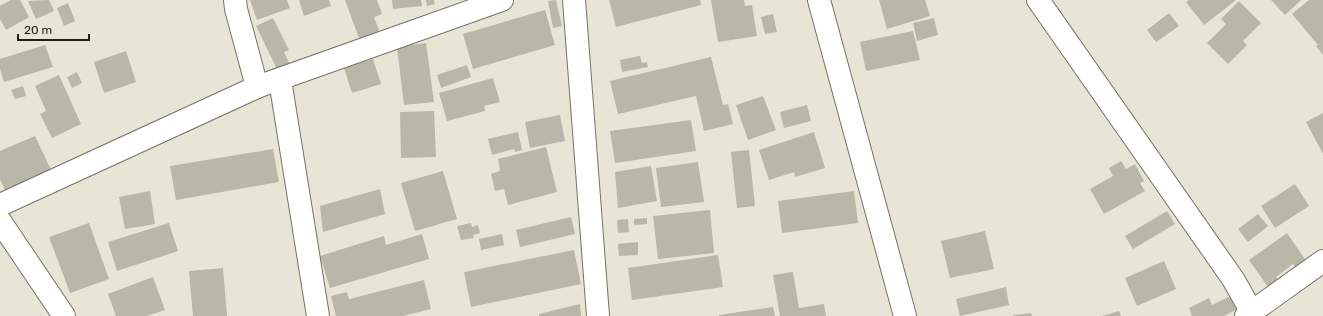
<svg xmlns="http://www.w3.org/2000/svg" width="1323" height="316" viewBox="0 0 1323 316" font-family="Rubik,sans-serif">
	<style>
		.building { fill: #b8b7a8 }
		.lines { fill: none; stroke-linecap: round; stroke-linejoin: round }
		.minor-casing { stroke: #747365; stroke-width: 24 }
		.minor { stroke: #fff; stroke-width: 22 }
	</style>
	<rect width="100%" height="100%" fill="#e7e6d6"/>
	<!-- building -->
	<g class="building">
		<polygon points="11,0 20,0 29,17 6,30 0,19 0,6"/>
		<polygon points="49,0 54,11 36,19 28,1"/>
		<polygon points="250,0 287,0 290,8 257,20"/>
		<polygon points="299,0 329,0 331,6 304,16"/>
		<polygon points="345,0 377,0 382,14 374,17 380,33 360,41"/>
		<polygon points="392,0 421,0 422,6 393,9"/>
		<polygon points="426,0 434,0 435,4 427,6"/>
		<polygon points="556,0 562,26 553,28 548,1"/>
		<polygon points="609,0 700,0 701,5 616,27"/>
		<polygon points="711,0 744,0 745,6 752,5 757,36 718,42"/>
		<polygon points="879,0 925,0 930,16 887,29"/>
		<polygon points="1189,0 1236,0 1204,25 1186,2"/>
		<polygon points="1271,0 1301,0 1285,15"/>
		<polygon points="1309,0 1323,0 1323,55 1316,46 1318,45 1292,14"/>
		<polygon points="1239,1 1261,23 1243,41 1247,45 1228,64 1207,43 1226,24 1221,19"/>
		<polygon points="68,3 75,21 64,26 57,8"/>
		<polygon points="545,10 555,45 473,69 463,34"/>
		<polygon points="1169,13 1179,26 1156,42 1147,30"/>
		<polygon points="773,14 777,32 765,34 761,17"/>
		<polygon points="273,18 289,50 284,52 290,65 278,71 256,26"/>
		<polygon points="934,18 938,35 917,41 913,23"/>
		<polygon points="913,31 920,60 866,71 860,42"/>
		<polygon points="426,43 434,102 404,105 397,47"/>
		<polygon points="45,45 53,67 4,82 0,69 0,59"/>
		<polygon points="126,51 136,82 104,93 94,62"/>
		<polygon points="640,56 642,63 647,62 648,67 622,72 620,60"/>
		<polygon points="711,57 723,105 728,104 733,124 704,131 696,96 618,114 610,81"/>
		<polygon points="373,59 381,84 352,93 344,68"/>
		<polygon points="467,65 471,77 441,88 437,75"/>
		<polygon points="77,72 82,83 72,88 67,77"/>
		<polygon points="59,75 81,124 52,138 40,114 46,111 35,86"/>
		<polygon points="493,78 500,102 484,106 485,111 447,121 439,93"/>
		<polygon points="23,86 26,96 15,99 11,90"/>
		<polygon points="763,96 776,130 748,140 736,105"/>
		<polygon points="807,105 811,121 784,128 780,112"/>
		<polygon points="434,111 436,157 401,158 400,112"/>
		<polygon points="1323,113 1323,154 1306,122"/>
		<polygon points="560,115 565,141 530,148 525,122"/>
		<polygon points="691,120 696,151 615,163 610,131"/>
		<polygon points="518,132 522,150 515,152 514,149 492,155 488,139"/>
		<polygon points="814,132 825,168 795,177 794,172 769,180 759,150"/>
		<polygon points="35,136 51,170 5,190 0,179 0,151"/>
		<polygon points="546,147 557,192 508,205 504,189 495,191 491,174 500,171 498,159"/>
		<polygon points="273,149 279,182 176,200 170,166"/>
		<polygon points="749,150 755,206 737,208 731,152"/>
		<polygon points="1121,161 1126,169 1135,164 1144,181 1140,183 1145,191 1104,214 1090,189 1113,176 1109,168"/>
		<polygon points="698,162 704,202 661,207 656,168"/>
		<polygon points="651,166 657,201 618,208 615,172"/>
		<polygon points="443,171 457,219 415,231 401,183"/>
		<polygon points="1295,184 1309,206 1275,228 1261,206"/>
		<polygon points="380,189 385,214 323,232 320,206"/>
		<polygon points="150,191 155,224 125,229 119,197"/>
		<polygon points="854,191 858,223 782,233 778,201"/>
		<polygon points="710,210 714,253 658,259 653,216"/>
		<polygon points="1167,211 1175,224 1133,249 1125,236"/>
		<polygon points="1258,214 1268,226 1248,242 1238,229"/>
		<polygon points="571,217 575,234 520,247 516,230"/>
		<polygon points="647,218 647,224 634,225 634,219"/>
		<polygon points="628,219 629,232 618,233 617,220"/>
		<polygon points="89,223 109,279 70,293 49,237"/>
		<polygon points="169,223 178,251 117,271 108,242"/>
		<polygon points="471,223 472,227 478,225 480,233 473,235 474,238 461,240 457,226"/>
		<polygon points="985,231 994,269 950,278 941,241"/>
		<polygon points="1287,233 1306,261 1296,268 1293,264 1276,277 1279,280 1268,287 1249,260"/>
		<polygon points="422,234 429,259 330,288 320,256 384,236 386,245"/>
		<polygon points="502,234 504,245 481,250 479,239"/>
		<polygon points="638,242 638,255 619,256 618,244"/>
		<polygon points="574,250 581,284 471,307 464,272"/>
		<polygon points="718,255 723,287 632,300 628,268"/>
		<polygon points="1164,261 1176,289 1137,306 1125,278"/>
		<polygon points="223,268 227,316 193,316 189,271"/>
		<polygon points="793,272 799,308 824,304 826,316 780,316 773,275"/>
		<polygon points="153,277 165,310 147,316 116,316 108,294"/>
		<polygon points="424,280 431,309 403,316 336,316 331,296 347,292 349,299"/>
		<polygon points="1006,287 1009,305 960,316 956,299"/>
		<polygon points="1235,294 1243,306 1224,316 1192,316 1189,308 1209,298 1212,305"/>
		<polygon points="580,304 581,316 539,316 539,314"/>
		<polygon points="773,307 775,316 719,316 719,315"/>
		<polygon points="1119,311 1121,316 1102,316"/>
		<polygon points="1031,313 1032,316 1013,316 1013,315"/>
	</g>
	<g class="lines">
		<defs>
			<g id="minor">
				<polyline points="235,0 236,9 257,87"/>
				<polyline points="574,0 598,316"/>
				<polyline points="819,0 905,316"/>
				<polyline points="1038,0 1233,279 1254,316"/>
				<polyline points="280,80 318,316"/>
				<polyline points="0,205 257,87 502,0"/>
				<polyline points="0,221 64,316"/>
				<polyline points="1246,316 1323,261"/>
			</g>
		</defs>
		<!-- minor casing -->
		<use href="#minor" class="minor-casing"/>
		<!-- minor -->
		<use href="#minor" class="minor"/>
	</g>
	<!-- scale -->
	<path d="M18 34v6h71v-6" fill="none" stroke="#1e1d18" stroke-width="2"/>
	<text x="24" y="34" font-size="12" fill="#1e1d18" stroke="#e7e6d6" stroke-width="3" paint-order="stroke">20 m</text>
</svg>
